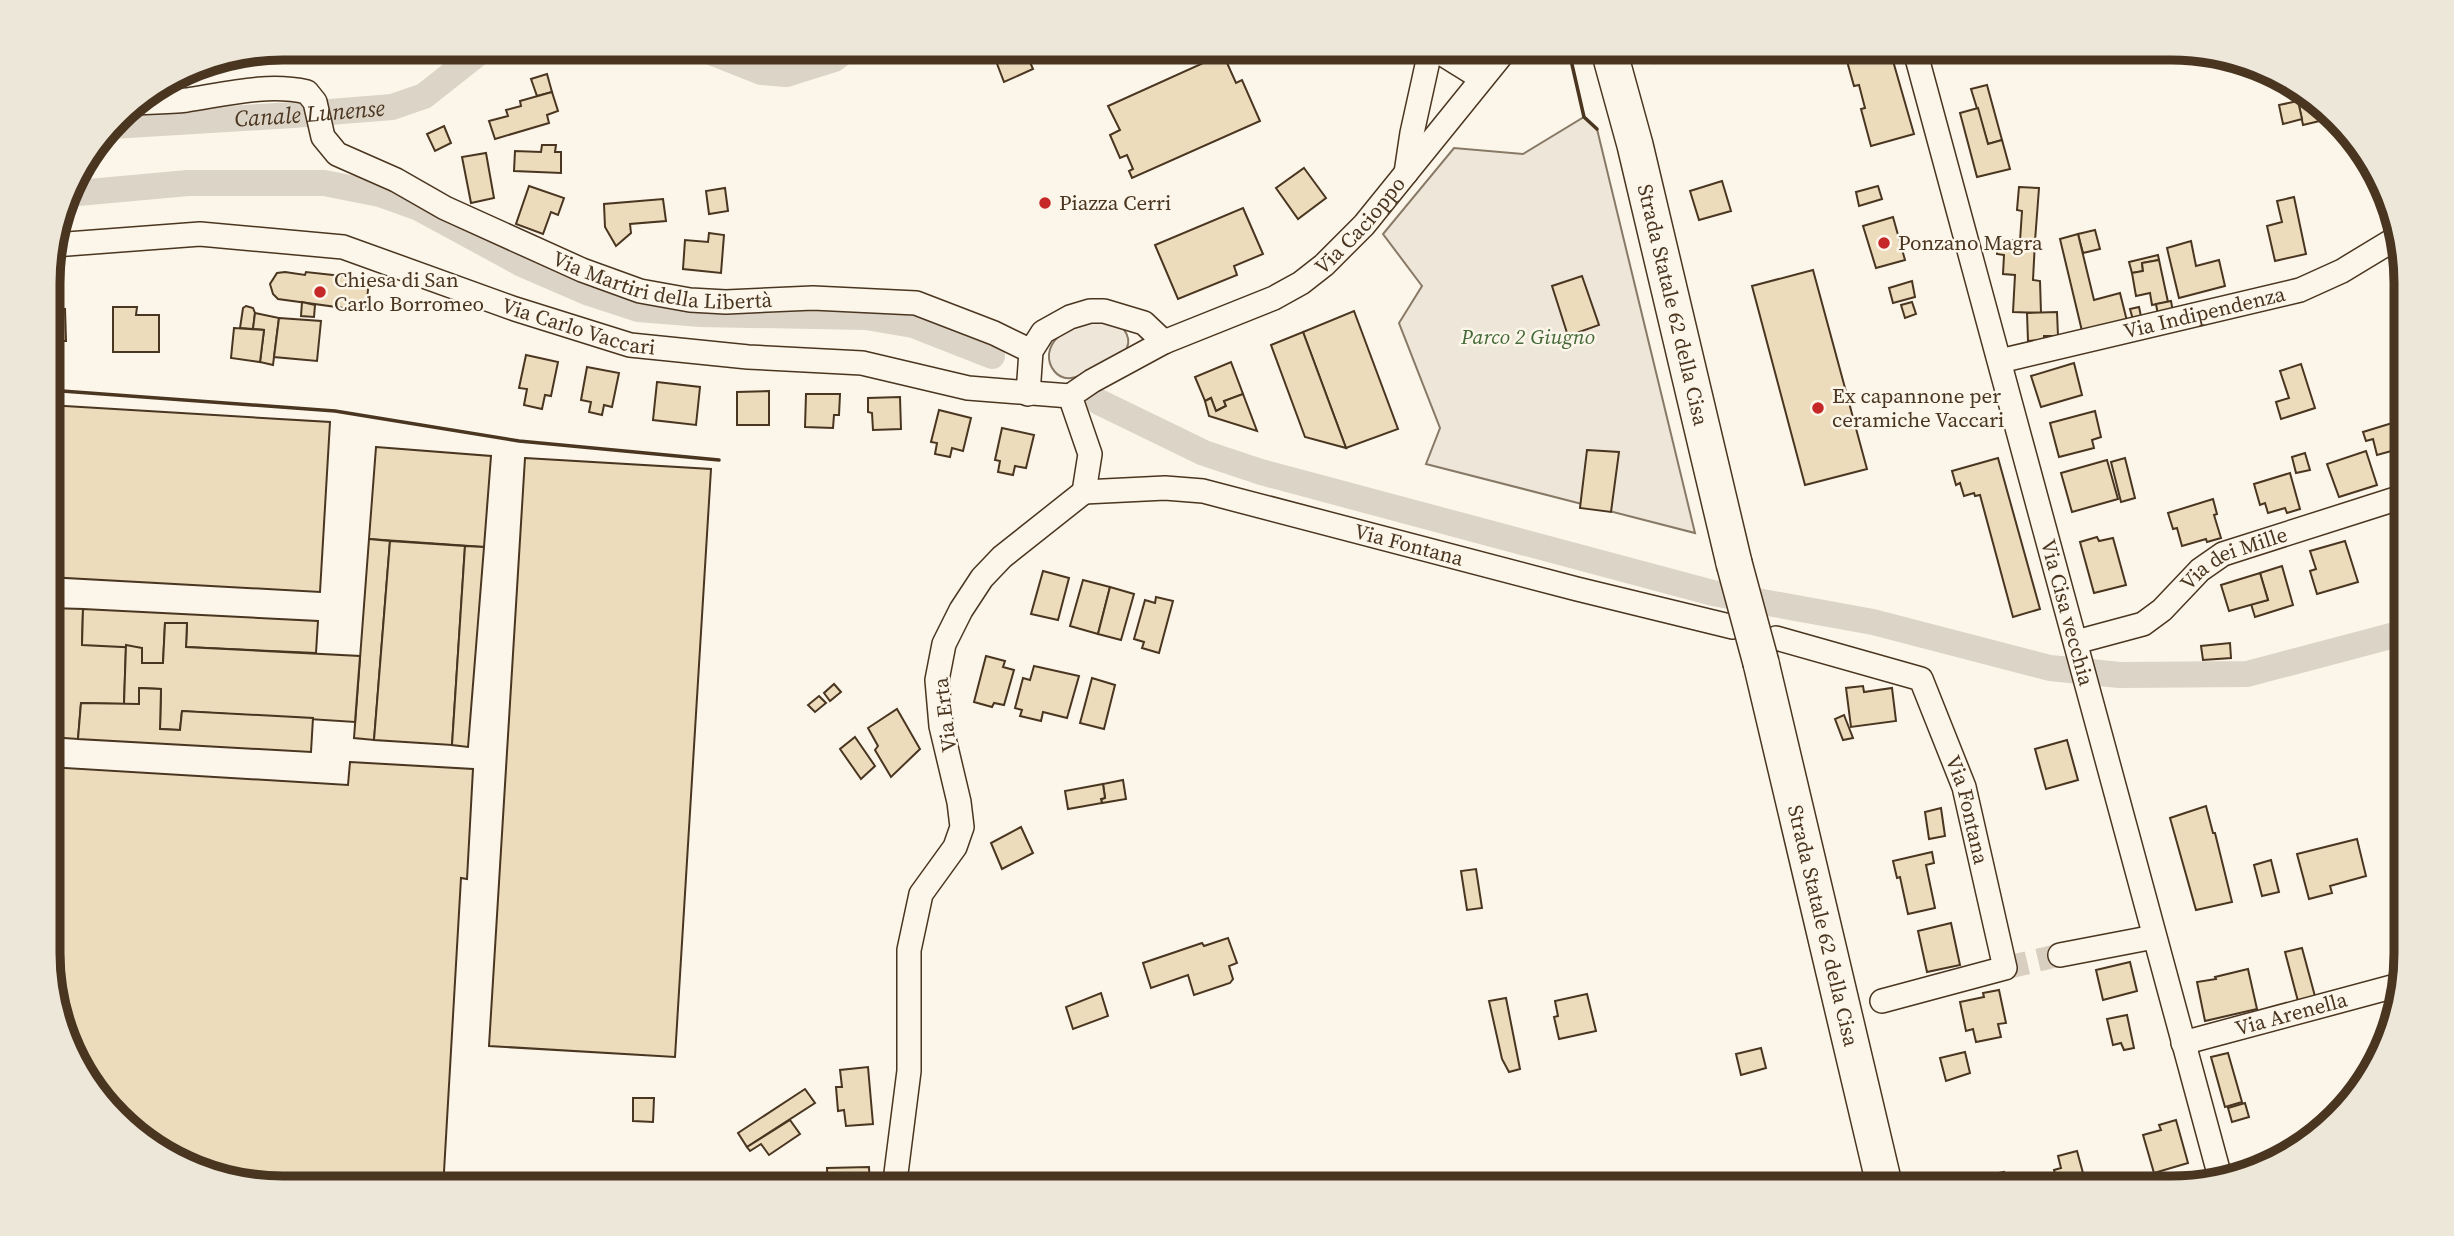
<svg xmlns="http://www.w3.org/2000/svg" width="2454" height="1236" viewBox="0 0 2454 1236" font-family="'Source Serif 4',serif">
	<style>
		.green { fill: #ede6d9; stroke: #887966; stroke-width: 2 }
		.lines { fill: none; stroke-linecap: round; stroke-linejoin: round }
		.canal { stroke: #dcd4c6; stroke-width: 26 }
		.building { fill: #ecdcbc; stroke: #4a3520; stroke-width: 2 }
		.minor-tunnel { stroke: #d8cfc1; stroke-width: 23; stroke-dasharray: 23 11; stroke-linecap: butt }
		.minor-casing { stroke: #4a3520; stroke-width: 26 }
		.primary-casing { stroke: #4a3520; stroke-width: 38 }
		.minor { stroke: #fbf6e9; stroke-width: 23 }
		.primary { stroke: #fbf6e9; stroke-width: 35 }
		.primary-bridge-casing { stroke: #4a3520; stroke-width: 38; stroke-linecap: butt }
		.primary-bridge { stroke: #fbf6e9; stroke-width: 35 }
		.wall { stroke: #4a3520; stroke-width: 3.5 }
		.poi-dot { fill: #c62828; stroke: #fbf6e9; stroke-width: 2.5 }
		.labels { text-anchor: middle; stroke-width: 5; stroke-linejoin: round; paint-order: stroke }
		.poi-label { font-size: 21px; fill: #4a3520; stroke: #fbf6e9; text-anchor: start }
		.street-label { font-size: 21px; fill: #4a3520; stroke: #fbf6e9 }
		.park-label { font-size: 21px; font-style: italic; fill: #436837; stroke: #fbf6e9 }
		.water-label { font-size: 23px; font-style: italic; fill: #4a3520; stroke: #fbf6e9 }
		.rim { fill: none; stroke: #4a3520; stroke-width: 9 }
	</style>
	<rect width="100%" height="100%" fill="#fbf6e9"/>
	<!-- green -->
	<g class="green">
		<polygon points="1584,117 1597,129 1695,533 1426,464 1440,428 1399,323 1422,286 1383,234 1454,148 1523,154"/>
		<path d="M 1087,318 C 1095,319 1106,319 1113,322 C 1125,326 1134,341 1124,352 C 1119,358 1108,361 1101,365 C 1092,369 1081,377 1071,378 C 1057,380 1048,366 1049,354 C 1051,335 1073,327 1087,318 Z"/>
	</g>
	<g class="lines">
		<!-- canal -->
		<g class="canal">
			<polyline points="698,47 761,72 786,74 834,59 850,47"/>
			<path id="s1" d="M 112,126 L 293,115 L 392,107 L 424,96 L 486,47"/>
			<polyline points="67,194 188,183 324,183 380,194 419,208 522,264 589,293 638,309 701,314 866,317 913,325 992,356"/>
			<polyline points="1099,402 1204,453 1261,472 1713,593 1873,622 2050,668 2120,675 2247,674 2406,632"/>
		</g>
	</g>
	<!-- building -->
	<g class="building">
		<polygon points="993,47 1068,47 1030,62 1033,69 1004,82 991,48"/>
		<polygon points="1650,47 1671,47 1675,56 1656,63"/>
		<polygon points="1843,47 1889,47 1914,134 1871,146 1861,109 1865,108 1859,85 1854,86"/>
		<polygon points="1941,47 1974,47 1975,54 1945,62"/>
		<polygon points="262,51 262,56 252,55 251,62 223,59"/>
		<polygon points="1223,54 1236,83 1242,80 1260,121 1132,178 1129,171 1133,169 1127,155 1120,158 1110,135 1120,130 1108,106"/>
		<polygon points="547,74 552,92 537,96 531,79"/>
		<polygon points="1987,85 2002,140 1988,144 1971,89"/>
		<polygon points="552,92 558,111 547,115 549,123 495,139 489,121 508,116 506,110 521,106 520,101"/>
		<polygon points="2308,98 2332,118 2303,125 2298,101"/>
		<polygon points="2298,101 2302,119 2283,124 2279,105"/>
		<polygon points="1978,108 1988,144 2002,140 2010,169 1977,177 1960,113"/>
		<polygon points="444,126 451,143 435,151 427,134"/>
		<polygon points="542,145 556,145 555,152 561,152 561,173 514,171 515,151 541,152"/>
		<polygon points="486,153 494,198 471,203 462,157"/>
		<polygon points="1304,168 1326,198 1298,219 1276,188"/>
		<polygon points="1722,181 1731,211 1699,220 1690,191"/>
		<polygon points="529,186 564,198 558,215 551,212 543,234 516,224"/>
		<polygon points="1878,186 1882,199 1859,206 1856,192"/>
		<polygon points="2019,187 2039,188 2035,241 2020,241 2022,211 2017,210"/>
		<polygon points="725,188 728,211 709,214 706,191"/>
		<polygon points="2294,197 2306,254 2275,261 2267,226 2282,222 2277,201"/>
		<polygon points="663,199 666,221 630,224 631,233 616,246 605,227 604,204"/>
		<polygon points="1243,208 1263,254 1234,266 1237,275 1178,299 1155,245"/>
		<polygon points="1893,217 1905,260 1876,268 1863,226"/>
		<polygon points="2095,230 2100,249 2083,253 2078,234"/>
		<polygon points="709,233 724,235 721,273 683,269 685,240 708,242"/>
		<polygon points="2078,234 2094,300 2120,293 2127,321 2082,331 2060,239"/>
		<polygon points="1998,240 2035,241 2033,280 2040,281 2041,313 2013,312 2015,275 2003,274 2004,255 1997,254"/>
		<polygon points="2191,241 2196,266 2219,260 2225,286 2179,298 2167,248"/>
		<polygon points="2158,255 2159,260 2142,263 2143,271 2132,273 2129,262"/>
		<polygon points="2159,260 2168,302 2152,305 2150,293 2136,296 2132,273 2143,271 2142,263"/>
		<polygon points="1813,270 1867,469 1805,485 1752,286"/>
		<polygon points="285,272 305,275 306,272 369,279 366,311 278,299 273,294 270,284 277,273"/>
		<polygon points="1582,276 1599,325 1568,336 1552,286"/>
		<polygon points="1912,281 1915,297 1893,303 1889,288"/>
		<polygon points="2171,301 2173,312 2158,315 2156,304"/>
		<polygon points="302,302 315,305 314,317 301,316"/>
		<polygon points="1912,302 1916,314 1905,318 1901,305"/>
		<polygon points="246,306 253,308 255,313 253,329 240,328 243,308"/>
		<polygon points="113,307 137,307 136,315 159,315 159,352 113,352"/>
		<polygon points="2139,307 2142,321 2134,323 2130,309"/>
		<polygon points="48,308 65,309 66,341 48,341"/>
		<polygon points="1354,311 1398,429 1346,448 1303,332"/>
		<polygon points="2057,312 2058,336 2044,336 2044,340 2028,341 2027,313"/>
		<polygon points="255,313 279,318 273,365 260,362 264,330 253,329"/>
		<polygon points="279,318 321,321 317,361 274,357"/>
		<polygon points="234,328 264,330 260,362 231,358"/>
		<polygon points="1303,332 1346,448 1305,437 1271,345"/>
		<polygon points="526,355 558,362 551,396 545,395 542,409 524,405 527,389 519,388"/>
		<polygon points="1231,362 1243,394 1224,401 1226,406 1216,411 1211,398 1205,401 1195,377"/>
		<polygon points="2074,363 2082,395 2041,407 2031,376"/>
		<polygon points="2301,364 2315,408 2281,419 2276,402 2289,398 2280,371"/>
		<polygon points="587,367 619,373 612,407 604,405 602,415 589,412 591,402 581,400"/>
		<polygon points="657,382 700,387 696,425 653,420"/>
		<polygon points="769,391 769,425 737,425 737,392"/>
		<polygon points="806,394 840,394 839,415 834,415 833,428 805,427"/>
		<polygon points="1243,394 1257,431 1209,416 1205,401 1211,398 1216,411 1226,406 1224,401"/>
		<polygon points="900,397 901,429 873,430 872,413 868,412 868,398"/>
		<polygon points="48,405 330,422 320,592 48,577"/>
		<polygon points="939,410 971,418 963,451 952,448 950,457 935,454 937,443 931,442"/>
		<polygon points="2095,411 2101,437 2092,440 2094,448 2059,457 2050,423"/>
		<polygon points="2402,420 2405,432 2405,464 2400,466 2395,450 2377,455 2373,439 2366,441 2363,432"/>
		<polygon points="1002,428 1034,435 1026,468 1015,466 1013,475 998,472 1000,461 995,460"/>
		<polygon points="376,447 491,456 484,547 369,539"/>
		<polygon points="1587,450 1619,452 1611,512 1580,508"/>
		<polygon points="2366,451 2377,485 2339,497 2327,464"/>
		<polygon points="2305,453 2310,470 2296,473 2292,457"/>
		<polygon points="525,458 711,469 675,1057 489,1046"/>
		<polygon points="1998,458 2040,609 2013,617 1980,495 1975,496 1974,493 1964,496 1960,483 1956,485 1952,471"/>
		<polygon points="2125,458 2135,498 2121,502 2111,462"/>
		<polygon points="2107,460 2118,499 2072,512 2061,473"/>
		<polygon points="2290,473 2300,509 2287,513 2285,508 2268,513 2265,503 2260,505 2254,484"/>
		<polygon points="2213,499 2217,514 2214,515 2221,538 2207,542 2206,539 2182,546 2177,528 2173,529 2168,513"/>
		<polygon points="2097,537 2099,541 2113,538 2126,585 2094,593 2080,542"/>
		<polygon points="369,539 390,541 374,740 354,738"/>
		<polygon points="390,541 465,546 452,745 374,740"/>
		<polygon points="2345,541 2358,582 2317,594 2310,571 2316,569 2310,551"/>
		<polygon points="465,546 484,547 468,747 452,745"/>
		<polygon points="2282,566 2293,605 2255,617 2251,604 2268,600 2260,573"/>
		<polygon points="1043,571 1069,578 1058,620 1031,614"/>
		<polygon points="2260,573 2268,600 2229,611 2221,585"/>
		<polygon points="1083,580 1110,587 1098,634 1070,626"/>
		<polygon points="1110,587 1134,594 1121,640 1098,634"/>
		<polygon points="1156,597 1173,601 1159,653 1142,648 1144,642 1134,639 1145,600 1155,603"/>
		<polygon points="49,608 83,609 82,645 126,645 124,704 81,703 78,739 49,737 51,620 49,620"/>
		<polygon points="83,609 318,621 316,653 186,647 187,623 165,623 163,663 142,663 142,648 82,645"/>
		<polygon points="165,623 187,623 186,647 360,656 355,722 182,711 180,730 160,729 161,689 139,688 139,704 124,704 126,645 142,648 142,663 163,663"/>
		<polygon points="2230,643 2231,658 2203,660 2201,646"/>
		<polygon points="986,656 1005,661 1003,667 1014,670 1004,705 994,703 992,707 974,702"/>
		<polygon points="1034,666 1079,676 1067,718 1043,712 1041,721 1020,716 1022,710 1015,708 1023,678 1030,680"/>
		<polygon points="1092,678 1115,685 1104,729 1080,723"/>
		<polygon points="834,684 841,692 830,701 824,693"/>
		<polygon points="1863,686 1864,692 1892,688 1896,721 1851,727 1846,688"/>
		<polygon points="139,688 161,689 160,729 180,730 182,711 313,718 311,752 78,739 81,703 139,704"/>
		<polygon points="819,696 826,703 815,712 808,705"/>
		<polygon points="897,709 920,749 891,777 875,750 878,746 868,728"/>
		<polygon points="1844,715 1853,738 1843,740 1835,719"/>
		<polygon points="855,737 875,766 861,779 840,749"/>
		<polygon points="2067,740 2078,780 2046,789 2035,749"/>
		<polygon points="350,762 473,769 467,879 461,878 443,1189 283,1189 179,1165 96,1096 49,984 49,767 348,785"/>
		<polygon points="1123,780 1126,799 1102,803 1101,799 1105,798 1103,784"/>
		<polygon points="1103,784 1105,798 1101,799 1102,803 1068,809 1065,791"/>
		<polygon points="2206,806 2213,833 2215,833 2232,902 2196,910 2170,818"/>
		<polygon points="1941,808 1945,836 1929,839 1925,812"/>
		<polygon points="1021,827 1033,853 1002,869 991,843"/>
		<polygon points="2357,839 2366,876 2330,886 2332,893 2309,899 2297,854"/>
		<polygon points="1932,852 1934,863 1926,865 1935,908 1908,914 1900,877 1897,878 1893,861"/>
		<polygon points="2271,860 2279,892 2262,896 2254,865"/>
		<polygon points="1476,869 1482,908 1467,910 1461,871"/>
		<polygon points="1951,923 1960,965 1927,972 1918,931"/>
		<polygon points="1228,938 1237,963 1229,966 1233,979 1230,983 1194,995 1188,975 1151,988 1143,963 1202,943 1204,946"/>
		<polygon points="2302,948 2316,1000 2299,1005 2285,952"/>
		<polygon points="2130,962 2137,991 2103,1000 2096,970"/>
		<polygon points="2248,969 2257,1009 2205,1021 2197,982 2216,979 2215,977"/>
		<polygon points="1999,990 2006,1023 1998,1024 2001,1037 1976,1042 1973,1029 1966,1031 1960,1002 1984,997 1983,993"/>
		<polygon points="1101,993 1108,1016 1073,1029 1066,1007"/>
		<polygon points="1587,994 1596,1031 1559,1039 1554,1017 1558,1016 1555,1001"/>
		<polygon points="1506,998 1520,1069 1509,1072 1502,1059 1489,1001"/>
		<polygon points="2127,1015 2134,1048 2124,1050 2121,1043 2113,1045 2107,1019"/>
		<polygon points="1761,1048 1766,1068 1741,1075 1736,1054"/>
		<polygon points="1965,1052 1970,1073 1946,1081 1940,1058"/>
		<polygon points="2228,1053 2242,1102 2225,1107 2211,1057"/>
		<polygon points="868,1067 873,1124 846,1126 844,1110 838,1111 836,1087 842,1087 840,1070"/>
		<polygon points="805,1089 815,1103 747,1147 738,1133"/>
		<polygon points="633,1098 654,1098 653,1122 633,1121"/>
		<polygon points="2245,1103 2249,1117 2232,1122 2228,1108"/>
		<polygon points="790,1120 800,1134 769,1155 761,1144 750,1151 747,1147"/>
		<polygon points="2176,1120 2188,1163 2154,1173 2143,1135 2161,1130 2159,1125"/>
		<polygon points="2077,1151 2086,1184 2059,1188 2054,1170 2061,1168 2058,1156"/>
		<polygon points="869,1167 870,1189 828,1189 827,1168"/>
		<polygon points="2004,1172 2007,1188 1975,1188 1974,1178"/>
	</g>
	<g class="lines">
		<!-- minor-tunnel -->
		<polyline class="minor-tunnel" points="2005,968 2060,955"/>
		<defs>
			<g id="minor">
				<polyline points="1431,47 1481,78"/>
				<polyline points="1479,47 1481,78"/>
				<path id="s2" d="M 1914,47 L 2220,1177"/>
				<path id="s3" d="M 132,103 C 150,102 169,102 187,100 C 226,94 268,83 307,92 L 315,102 L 323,137 L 337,154 L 396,180 L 445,208 L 582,270 L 640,291 L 690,300 L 726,302 L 813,298 L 916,303 L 994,333 L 1031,351"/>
				<polyline points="1406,173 1412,133 1431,47"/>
				<path id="s4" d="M 54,245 L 200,234 L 343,247 L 515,309 L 630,345 L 748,357 L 862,363 L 968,388 L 1070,396"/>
				<path id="s5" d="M 2000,361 L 2300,290 L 2342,271 L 2398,237"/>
				<polyline points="1028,394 1031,351 1043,332 1070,317 1090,311 1104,311 1144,323 1164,342"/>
				<path id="s6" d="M 1084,492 L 1165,488 L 1203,491 L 1577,589 L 1733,627"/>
				<path id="s7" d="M 1776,638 L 1921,679 L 1964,787 L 2005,968 L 1882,1001"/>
				<path id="s8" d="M 2076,642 L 2143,624 L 2162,610 L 2200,570 L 2223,554 L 2405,496"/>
				<polyline points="2060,955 2154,937"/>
				<path id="s9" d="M 2183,1043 L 2399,985"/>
				<path id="s10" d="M 894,1189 L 909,1071 L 909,950 L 921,894 L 955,847 L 962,827 L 959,802 L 941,726 L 937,680 L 944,644 L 961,610 L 982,578 L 1002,557 L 1084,492 L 1090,454 L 1070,396 L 1092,381 L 1164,342 L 1274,298 L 1301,283 L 1324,265 L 1364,225 L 1508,47"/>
			</g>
			<g id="primary">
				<path id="s11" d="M 1608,47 L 1635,145 L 1734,563"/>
				<path id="s12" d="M 1761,663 L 1885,1188"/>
			</g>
		</defs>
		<!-- minor casing -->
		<use href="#minor" class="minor-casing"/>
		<!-- primary casing -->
		<use href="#primary" class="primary-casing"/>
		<!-- minor -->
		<use href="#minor" class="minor"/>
		<!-- primary -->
		<use href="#primary" class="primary"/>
		<defs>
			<polyline id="primary-bridge" points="1734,563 1761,663"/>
		</defs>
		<!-- primary-bridge casing -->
		<use href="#primary-bridge" class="primary-bridge-casing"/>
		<!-- primary-bridge -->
		<use href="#primary-bridge" class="primary-bridge"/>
		<!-- wall -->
		<g class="wall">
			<polyline points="1568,47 1584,117 1597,129"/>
			<polyline points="48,390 335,411 519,441 719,460"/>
		</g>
	</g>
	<!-- markers -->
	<g class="poi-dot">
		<circle cx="1045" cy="203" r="7"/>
		<circle cx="1884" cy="243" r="7"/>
		<circle cx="320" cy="292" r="7"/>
		<circle cx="1818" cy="408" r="7"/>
	</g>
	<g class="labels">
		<!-- poi labels -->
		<g class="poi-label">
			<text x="1059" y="210">Piazza Cerri</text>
			<text x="1898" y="250">Ponzano Magra</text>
			<text x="334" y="287">Chiesa di San<tspan x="334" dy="24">Carlo Borromeo</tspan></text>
			<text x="1832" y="403">Ex capannone per<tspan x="1832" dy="24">ceramiche Vaccari</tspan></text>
		</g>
		<!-- street labels -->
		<g class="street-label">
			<text dy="7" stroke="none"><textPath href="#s10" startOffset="1213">Via Cacioppo</textPath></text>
			<text dy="7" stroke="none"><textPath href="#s3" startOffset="600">Via Martiri della Libertà</textPath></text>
			<text dy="7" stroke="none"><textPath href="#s11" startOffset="266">Strada Statale 62 della Cisa</textPath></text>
			<text dy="7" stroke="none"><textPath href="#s5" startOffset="210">Via Indipendenza</textPath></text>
			<text dy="7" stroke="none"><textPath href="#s4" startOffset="539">Via Carlo Vaccari</textPath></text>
			<text dy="7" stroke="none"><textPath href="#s6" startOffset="332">Via Fontana</textPath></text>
			<text dy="7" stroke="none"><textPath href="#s8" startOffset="184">Via dei Mille</textPath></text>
			<text dy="7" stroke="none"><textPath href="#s2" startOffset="586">Via Cisa vecchia</textPath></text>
			<text transform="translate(945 715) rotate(-97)" y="7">Via Erta</text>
			<text dy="7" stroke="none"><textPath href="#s7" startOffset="290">Via Fontana</textPath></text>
			<text dy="7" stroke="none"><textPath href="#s12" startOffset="270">Strada Statale 62 della Cisa</textPath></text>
			<text dy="7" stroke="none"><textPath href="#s9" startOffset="112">Via Arenella</textPath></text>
		</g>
		<!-- park labels -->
		<g class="park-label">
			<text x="1528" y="344">Parco 2 Giugno</text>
		</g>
		<!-- water labels -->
		<g class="water-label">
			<text dy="8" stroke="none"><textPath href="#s1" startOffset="198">Canale Lunense</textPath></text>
		</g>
	</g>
	<!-- crop -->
	<path d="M0 0H2454V1236H0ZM283 60H2171A223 223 0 0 1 2394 283V953A223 223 0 0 1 2171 1176H283A223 223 0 0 1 60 953V283A223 223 0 0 1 283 60Z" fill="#ede7d9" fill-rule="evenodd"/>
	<path class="rim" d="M283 60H2171A223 223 0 0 1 2394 283V953A223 223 0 0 1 2171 1176H283A223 223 0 0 1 60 953V283A223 223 0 0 1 283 60Z"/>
</svg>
